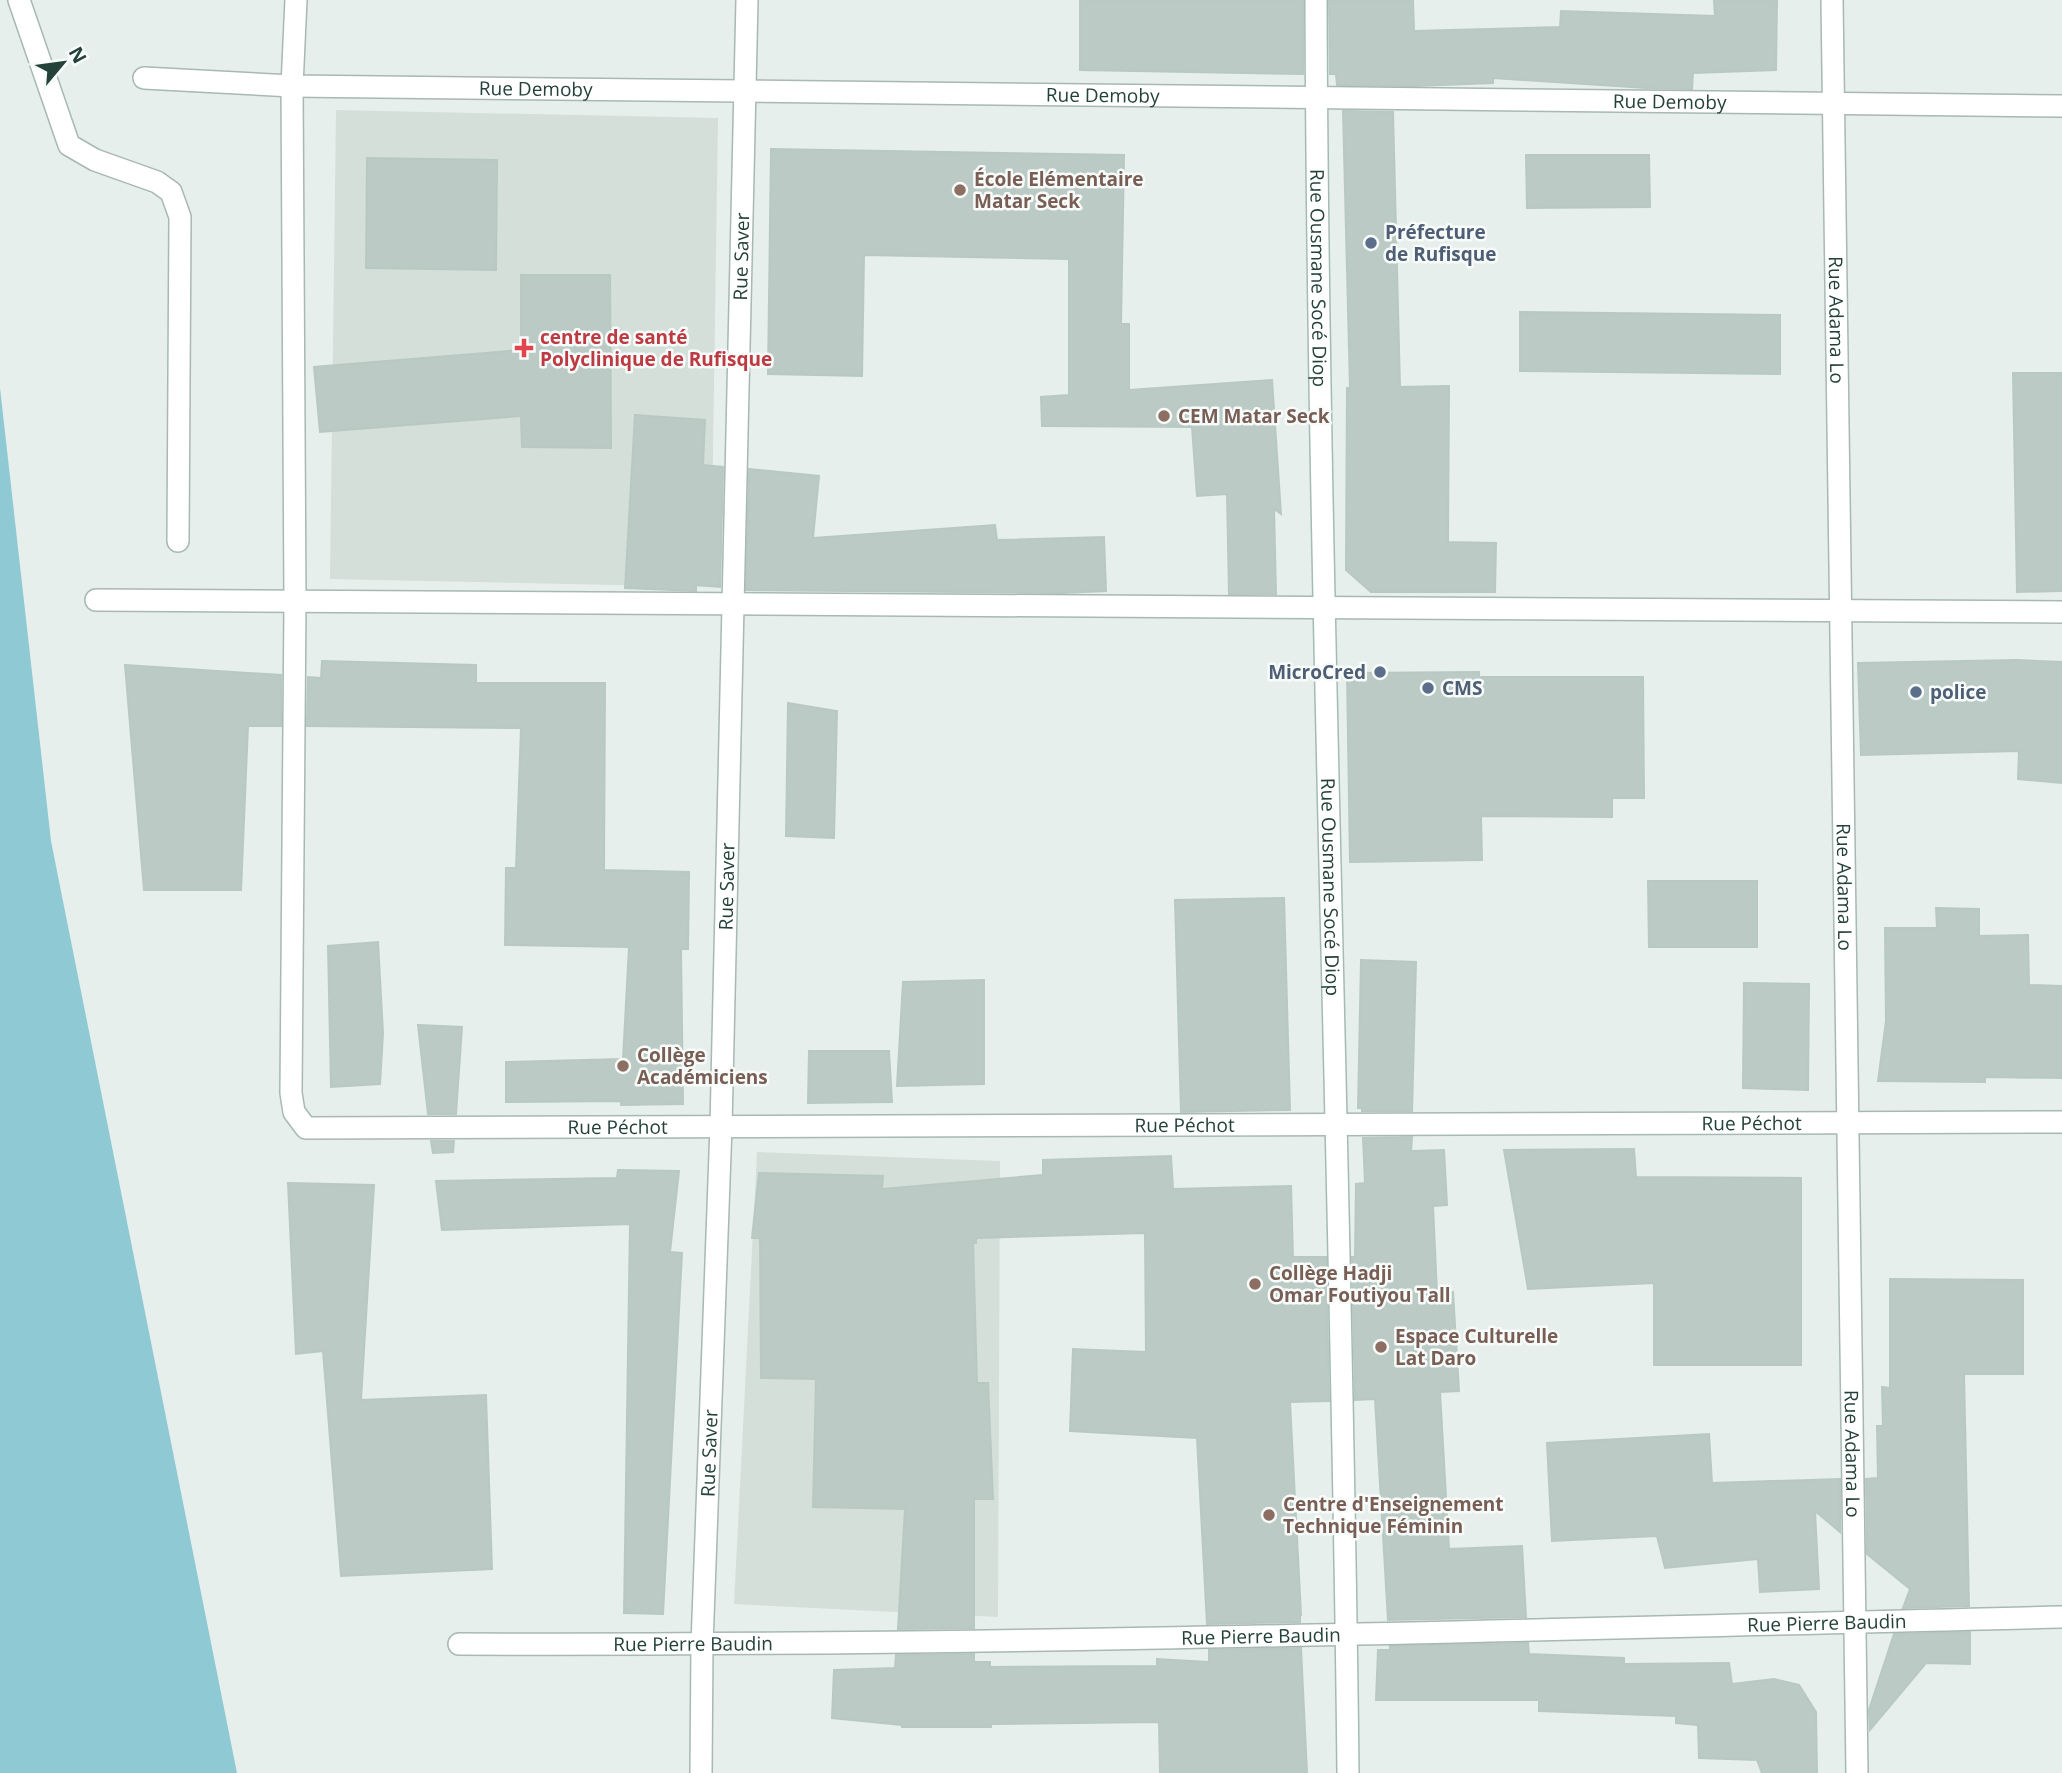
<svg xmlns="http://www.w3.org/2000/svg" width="2062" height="1773" viewBox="0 0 2062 1773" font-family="'Open Sans',sans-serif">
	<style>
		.built { fill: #d4dfda }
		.water { fill: #8ec9d4 }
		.building { fill: #bbcac4; stroke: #b8c9c2; stroke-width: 2 }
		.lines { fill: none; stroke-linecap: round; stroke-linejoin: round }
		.lane-casing { stroke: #a8b8b2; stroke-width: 24 }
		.street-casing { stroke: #a8b8b2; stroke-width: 24 }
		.secondary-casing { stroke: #a4bbb3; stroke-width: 24 }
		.lane { stroke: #fff; stroke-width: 21 }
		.street { stroke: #fff; stroke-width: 21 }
		.secondary { stroke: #fff; stroke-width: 21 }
		.education-dot { fill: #8d6e63; stroke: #f7fbf9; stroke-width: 2.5 }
		.service-dot { fill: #5c6f8a; stroke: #f7fbf9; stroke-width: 2.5 }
		.health-dot { fill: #e0444e; stroke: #f7fbf9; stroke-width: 2.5 }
		.labels { text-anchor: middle; stroke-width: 5; stroke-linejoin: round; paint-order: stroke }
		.street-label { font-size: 19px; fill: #24423a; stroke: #f7fbf9 }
		.education-label { font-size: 19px; font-weight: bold; fill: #785e54; stroke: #f7fbf9; text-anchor: start }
		.service-label { font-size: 19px; font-weight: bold; fill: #4e5e75; stroke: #f7fbf9; text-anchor: start }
		.health-label { font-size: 19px; font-weight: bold; fill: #be3a42; stroke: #f7fbf9; text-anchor: start }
	</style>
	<rect width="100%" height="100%" fill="#e6efeb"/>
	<!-- built -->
	<g class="built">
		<polygon points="336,110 718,118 711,587 330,579"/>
		<polygon points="757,1152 1000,1161 998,1617 734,1604"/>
	</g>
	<!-- water -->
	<polygon class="water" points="0,388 51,841 237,1773 0,1773"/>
	<!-- building -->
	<g class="building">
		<polygon points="1080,0 1303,0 1303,74 1080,70"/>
		<polygon points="1329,0 1413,0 1414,31 1560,27 1561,11 1715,16 1714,0 1777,0 1776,70 1693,73 1692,89 1646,88 1493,78 1493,83 1415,86 1337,85 1336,74 1330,74"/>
		<polygon points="1343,111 1393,112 1400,387 1449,386 1448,542 1496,543 1495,592 1371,592 1346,570 1347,388 1350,388"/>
		<polygon points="771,149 1124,155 1121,324 1129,324 1129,390 1272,380 1281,514 1274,509 1276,594 1229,594 1227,494 1197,496 1192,427 1042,426 1041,397 1069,395 1069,259 864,255 862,376 768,374"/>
		<polygon points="1526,155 1649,155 1650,207 1527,208"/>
		<polygon points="367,158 497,160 496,270 366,268"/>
		<polygon points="521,275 610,275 611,448 522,447 521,416 320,432 314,367 521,350"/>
		<polygon points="1520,312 1780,315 1780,374 1520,371"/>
		<polygon points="2013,373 2062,373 2062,591 2017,592"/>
		<polygon points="635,415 705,420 703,465 723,467 720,587 696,585 696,591 625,588"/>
		<polygon points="749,469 819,476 813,538 995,525 997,540 1104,537 1106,591 1061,593 746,590"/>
		<polygon points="2017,660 2062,662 2062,783 2018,779 2019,751 1861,755 1858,663"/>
		<polygon points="322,661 476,665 476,683 605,683 604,870 689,872 688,949 681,949 683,1104 621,1105 621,1101 506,1102 506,1062 623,1059 629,947 505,945 506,868 516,868 521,728 307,726 308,677 321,678"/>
		<polygon points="125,665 281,675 281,726 248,726 241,890 144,890"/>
		<polygon points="1479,672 1479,677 1643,677 1644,798 1612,798 1612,817 1481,816 1482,860 1350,862 1347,673"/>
		<polygon points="788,703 837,711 834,838 786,836"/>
		<polygon points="1648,881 1757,881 1757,947 1649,947"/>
		<polygon points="1284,898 1290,1110 1181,1112 1175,900"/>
		<polygon points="1936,908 1979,909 1979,936 2028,935 2029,985 2062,986 2062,1078 1985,1077 1985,1082 1878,1081 1886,1021 1885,928 1937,928"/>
		<polygon points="378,942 383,1033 380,1084 331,1087 328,946"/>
		<polygon points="1361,960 1416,962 1412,1111 1362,1111 1362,1108 1358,1108"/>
		<polygon points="984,980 984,1084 897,1086 903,982"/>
		<polygon points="1744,983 1809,984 1808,1090 1743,1088"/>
		<polygon points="418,1025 462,1027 456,1114 428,1114"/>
		<polygon points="809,1051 889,1051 892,1102 808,1103"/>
		<polygon points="1412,1137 1411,1151 1444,1150 1447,1205 1433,1206 1437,1293 1453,1292 1459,1391 1440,1392 1449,1549 1522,1546 1526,1617 1388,1620 1375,1399 1355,1400 1352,1257 1355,1257 1356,1184 1365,1183 1363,1138"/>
		<polygon points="431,1141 454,1141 453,1152 433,1153"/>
		<polygon points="1634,1149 1636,1177 1801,1178 1801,1365 1654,1365 1654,1283 1528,1289 1504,1150"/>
		<polygon points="1171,1156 1173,1189 1291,1186 1293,1257 1326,1257 1329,1401 1290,1402 1301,1615 1300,1615 1300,1622 1207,1624 1197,1438 1070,1431 1073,1349 1146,1352 1145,1233 976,1238 976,1243 973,1243 977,1383 988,1383 993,1499 974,1499 974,1628 898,1629 905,1509 813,1507 816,1379 761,1378 760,1238 752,1238 759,1173 883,1176 882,1189 1043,1175 1043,1160"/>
		<polygon points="618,1170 679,1171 670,1252 682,1253 663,1614 624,1613 630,1224 442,1230 436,1181 617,1178"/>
		<polygon points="288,1183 374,1185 361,1400 486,1395 492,1569 341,1576 323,1351 296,1354"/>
		<polygon points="1890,1279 2023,1280 2023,1374 1964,1374 1969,1606 1903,1608 1910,1589 1867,1554 1866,1479 1878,1478 1877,1426 1883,1426 1882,1387 1890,1388"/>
		<polygon points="1709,1434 1712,1483 1840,1479 1840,1532 1815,1511 1819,1589 1760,1592 1758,1559 1665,1568 1657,1536 1552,1541 1547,1443"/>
		<polygon points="1970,1632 1970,1664 1926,1663 1870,1730 1869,1710 1894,1634"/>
		<polygon points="1528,1643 1529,1654 1624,1658 1624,1664 1729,1663 1732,1684 1774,1679 1799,1685 1816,1712 1817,1773 1762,1773 1757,1760 1699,1758 1698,1725 1676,1723 1676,1716 1539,1711 1539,1700 1376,1700 1378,1650 1390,1650 1390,1646"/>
		<polygon points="1301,1648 1307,1773 1160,1773 1159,1722 991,1724 991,1727 902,1727 902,1725 832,1718 834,1670 895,1668 896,1655 974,1654 974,1662 990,1662 990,1667 1157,1666 1157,1659 1209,1662 1209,1650"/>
	</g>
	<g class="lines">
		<defs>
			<polyline id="lane" points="19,0 69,145 95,160 157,182 171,192 180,217 178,541"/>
			<g id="street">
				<path id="s1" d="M 296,0 L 292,86 L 295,602 L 291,1093 L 294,1112 L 306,1128 L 2062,1122"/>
				<path id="s2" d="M 1832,0 L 1857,1773"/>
				<path id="s3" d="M 144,78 L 292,86 L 2062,106"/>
				<polyline points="96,600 2062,612"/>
				<path id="s4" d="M 459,1644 C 994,1646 1528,1630 2062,1617"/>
				<path id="s5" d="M 701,1773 L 702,1645 L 721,1126 L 747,0"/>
			</g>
			<g id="secondary">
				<path id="s6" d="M 1316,0 C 1318,591 1342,1182 1348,1773"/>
			</g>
		</defs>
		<!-- lane casing -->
		<use href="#lane" class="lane-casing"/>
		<!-- street casing -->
		<use href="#street" class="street-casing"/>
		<!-- secondary casing -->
		<use href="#secondary" class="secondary-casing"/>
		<!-- lane -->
		<use href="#lane" class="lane"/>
		<!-- street -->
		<use href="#street" class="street"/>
		<!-- secondary -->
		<use href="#secondary" class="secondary"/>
	</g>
	<!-- markers -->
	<g class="education-dot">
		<circle cx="960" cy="190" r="7"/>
		<circle cx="1164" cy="416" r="7"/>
		<circle cx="623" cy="1066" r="7"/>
		<circle cx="1255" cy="1284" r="7"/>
		<circle cx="1381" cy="1347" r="7"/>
		<circle cx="1269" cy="1515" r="7"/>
	</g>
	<g class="service-dot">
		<circle cx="1371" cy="243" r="7"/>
		<circle cx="1380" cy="672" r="7"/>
		<circle cx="1428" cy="688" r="7"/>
		<circle cx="1916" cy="692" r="7"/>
	</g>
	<path class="health-dot" d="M520.5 337.5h7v7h7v7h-7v7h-7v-7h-7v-7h7z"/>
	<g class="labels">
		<!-- street labels -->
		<g class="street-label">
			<text dy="7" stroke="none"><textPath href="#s3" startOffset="392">Rue Demoby</textPath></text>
			<text dy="7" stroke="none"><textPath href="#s3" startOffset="959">Rue Demoby</textPath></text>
			<text dy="7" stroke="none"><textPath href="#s3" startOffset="1526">Rue Demoby</textPath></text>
			<text dy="7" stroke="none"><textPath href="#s5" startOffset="1517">Rue Saver</textPath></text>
			<text dy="7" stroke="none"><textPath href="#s6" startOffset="278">Rue Ousmane Socé Diop</textPath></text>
			<text dy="7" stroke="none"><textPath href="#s2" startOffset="320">Rue Adama Lo</textPath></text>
			<text dy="7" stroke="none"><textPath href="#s5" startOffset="887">Rue Saver</textPath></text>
			<text dy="7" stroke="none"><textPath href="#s6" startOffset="887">Rue Ousmane Socé Diop</textPath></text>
			<text dy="7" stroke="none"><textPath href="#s2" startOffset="887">Rue Adama Lo</textPath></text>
			<text dy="7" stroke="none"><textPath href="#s1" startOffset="2578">Rue Péchot</textPath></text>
			<text dy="7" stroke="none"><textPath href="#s1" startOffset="2011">Rue Péchot</textPath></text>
			<text dy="7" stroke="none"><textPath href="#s1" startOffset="1444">Rue Péchot</textPath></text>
			<text dy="7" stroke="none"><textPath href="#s5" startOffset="320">Rue Saver</textPath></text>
			<text dy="7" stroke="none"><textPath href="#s2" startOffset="1454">Rue Adama Lo</textPath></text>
			<text dy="7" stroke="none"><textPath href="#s4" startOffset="1368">Rue Pierre Baudin</textPath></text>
			<text dy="7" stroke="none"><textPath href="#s4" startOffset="802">Rue Pierre Baudin</textPath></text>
			<text dy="7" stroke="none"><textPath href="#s4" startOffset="234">Rue Pierre Baudin</textPath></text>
		</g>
		<!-- education labels -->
		<g class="education-label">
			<text x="974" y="186">École Elémentaire<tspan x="974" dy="22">Matar Seck</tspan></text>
			<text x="1178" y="423">CEM Matar Seck</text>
			<text x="637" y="1062">Collège<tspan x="637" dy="22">Académiciens</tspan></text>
			<text x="1269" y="1280">Collège Hadji<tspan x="1269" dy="22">Omar Foutiyou Tall</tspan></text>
			<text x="1395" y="1343">Espace Culturelle<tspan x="1395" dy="22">Lat Daro</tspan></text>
			<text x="1283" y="1511">Centre d'Enseignement<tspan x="1283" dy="22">Technique Féminin</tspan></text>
		</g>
		<!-- service labels -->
		<g class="service-label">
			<text x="1385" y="239">Préfecture<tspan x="1385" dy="22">de Rufisque</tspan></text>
			<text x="1366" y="679" text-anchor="end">MicroCred</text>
			<text x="1442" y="695">CMS</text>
			<text x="1930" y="699">police</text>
		</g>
		<!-- health labels -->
		<g class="health-label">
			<text x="540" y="344">centre de santé<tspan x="540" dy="22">Polyclinique de Rufisque</tspan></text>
		</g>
	</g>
	<!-- north arrow -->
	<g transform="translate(63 63) rotate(61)" stroke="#f7fbf9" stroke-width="5" paint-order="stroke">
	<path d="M0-5L12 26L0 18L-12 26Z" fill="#24423a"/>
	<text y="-10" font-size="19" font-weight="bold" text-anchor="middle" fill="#24423a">N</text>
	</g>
</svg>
